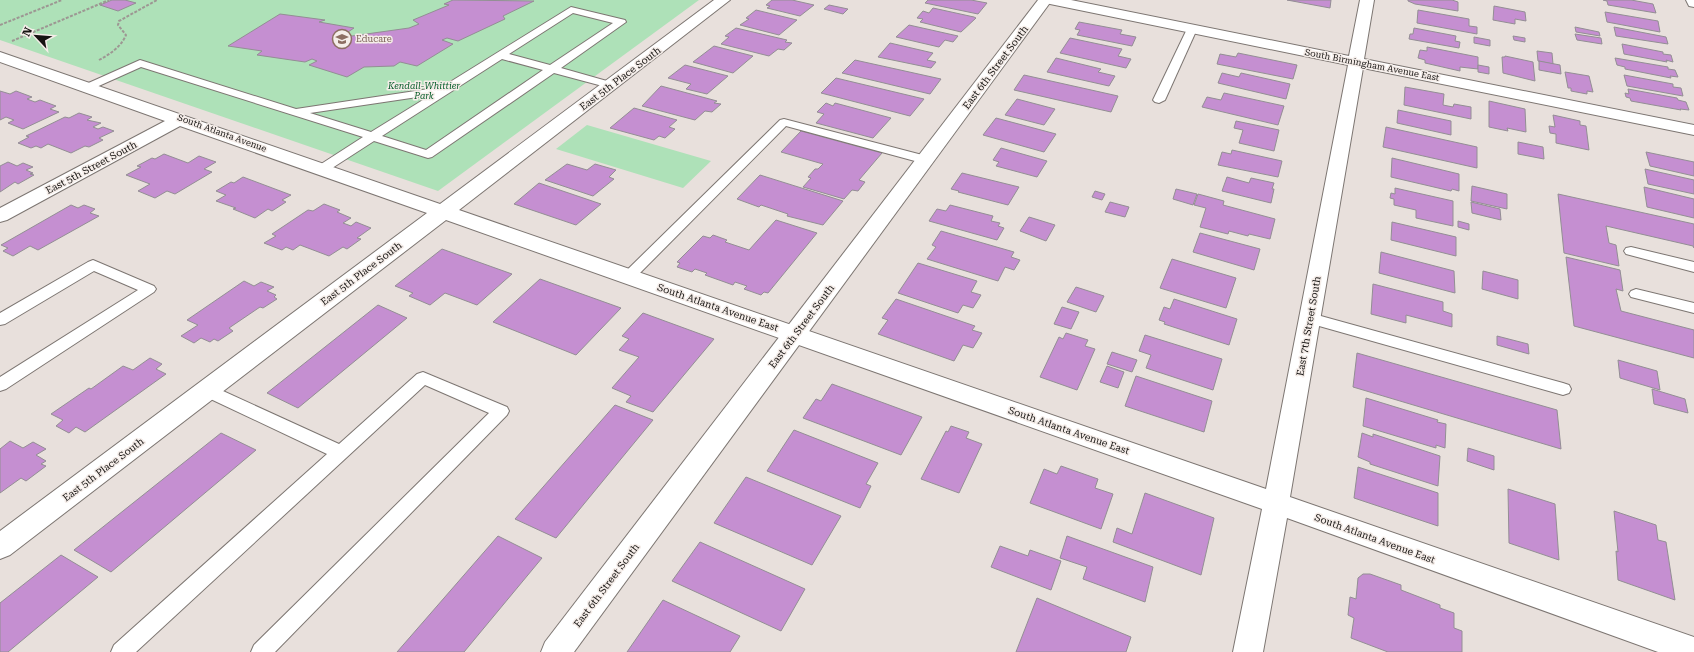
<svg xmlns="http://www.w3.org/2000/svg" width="1694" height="652" viewBox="0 0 1694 652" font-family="'Roboto Serif',serif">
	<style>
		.green { fill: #aee1b8 }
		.building { fill: #c58fd1; stroke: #938e94 }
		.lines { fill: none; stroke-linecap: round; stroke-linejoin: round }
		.lane-casing { stroke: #7d7672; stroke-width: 2 }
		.street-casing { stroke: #7d7672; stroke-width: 2 }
		.secondary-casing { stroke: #7d7672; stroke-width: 2 }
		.path { stroke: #9d9793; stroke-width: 2; stroke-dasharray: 3 1.5; stroke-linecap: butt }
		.lane { fill: #fff; fill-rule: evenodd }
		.street { fill: #fff; fill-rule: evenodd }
		.secondary { fill: #fff; fill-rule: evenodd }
		.labels { text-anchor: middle; stroke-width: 3; stroke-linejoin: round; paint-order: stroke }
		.far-education-label { font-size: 9px; fill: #785e54; stroke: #f5ede9; text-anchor: start }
		.far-street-label { font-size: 9px; fill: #151311; stroke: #f5ede9 }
		.far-park-label { font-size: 9px; font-style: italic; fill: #005a26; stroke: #f5ede9 }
		.street-label { font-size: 10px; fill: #151311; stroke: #f5ede9 }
	</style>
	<rect width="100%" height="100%" fill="#e8e0dc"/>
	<!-- green -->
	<g class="green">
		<polygon points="0,0 699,0 438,191 0,40"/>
		<polygon points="587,125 711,161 683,188 556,149"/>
	</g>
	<!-- building -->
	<g class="building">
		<polygon points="112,0 125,0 136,3 118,11 100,5"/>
		<polygon points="453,0 534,1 503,16 505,19 458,41 447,38 442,40 453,44 417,66 400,62 394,66 364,67 347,77 309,65 317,61 312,59 305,62 257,55 262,51 228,46 280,14 325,20 319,22 354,28 345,34 352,36 409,28 419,24 413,20 449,5 444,4"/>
		<polygon points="772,0 792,0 814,5 800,16 767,8 770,6 766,5"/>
		<polygon points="928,0 971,0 987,3 978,14 925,3"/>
		<polygon points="1287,0 1331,0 1330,8"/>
		<polygon points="1408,0 1452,0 1458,2 1458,11 1415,4 1408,1"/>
		<polygon points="1603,0 1631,0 1653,4 1656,13 1608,5 1607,1"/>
		<polygon points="829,5 848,9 843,14 824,9"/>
		<polygon points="1494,6 1525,12 1526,21 1515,19 1515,24 1493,20"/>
		<polygon points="933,8 974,17 976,18 961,32 920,22 923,19 917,18 923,11 929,13"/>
		<polygon points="756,10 797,20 779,35 740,25 749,19 746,18"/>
		<polygon points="1418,10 1469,19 1469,26 1477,27 1477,34 1417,23"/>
		<polygon points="1605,12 1658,21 1660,32 1607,22"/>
		<polygon points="1079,22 1122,30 1120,34 1136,37 1132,46 1077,35 1080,30 1075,29"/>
		<polygon points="909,25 958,36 953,42 945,40 939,47 896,37"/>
		<polygon points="1575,27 1599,32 1600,36 1576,32"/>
		<polygon points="1614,27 1666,37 1668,44 1616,36"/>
		<polygon points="736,28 787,40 785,42 792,43 784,50 778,49 769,56 721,44 729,37 725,36"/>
		<polygon points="1414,28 1456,36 1455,41 1460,42 1459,48 1409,39 1410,34 1413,34"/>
		<polygon points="1575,34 1601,38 1602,44 1577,40"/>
		<polygon points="1513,36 1525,38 1525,42 1514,40"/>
		<polygon points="1474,37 1490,40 1490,46 1474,43"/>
		<polygon points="1070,38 1122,49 1118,56 1131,59 1126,68 1060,53"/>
		<polygon points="890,43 933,53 927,60 936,62 931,68 878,57"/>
		<polygon points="1622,44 1663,52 1663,54 1671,55 1673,62 1666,60 1667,62 1624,54"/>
		<polygon points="714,46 753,56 733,73 693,62"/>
		<polygon points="1427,47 1478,57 1478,69 1460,67 1460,71 1425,63 1425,60 1418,58 1420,50 1427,51"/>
		<polygon points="1537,51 1552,53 1553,64 1538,61"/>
		<polygon points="1238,53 1297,65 1293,79 1217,64 1220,54 1236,57"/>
		<polygon points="1505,56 1533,62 1535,81 1503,73 1502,57 1505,57"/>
		<polygon points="1056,58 1101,69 1098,72 1115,76 1109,86 1047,72"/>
		<polygon points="1615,58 1668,67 1668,69 1675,70 1678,77 1670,76 1671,78 1625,69 1625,67 1617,65"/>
		<polygon points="855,60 941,79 930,94 842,73"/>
		<polygon points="1539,61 1560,65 1561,74 1539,70"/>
		<polygon points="685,65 728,76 707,94 686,89 691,84 668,78"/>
		<polygon points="1478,65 1489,67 1489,74 1478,72"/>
		<polygon points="1565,72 1589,76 1593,92 1587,91 1587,94 1571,91 1571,88 1568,88"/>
		<polygon points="1222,73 1239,77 1241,73 1290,84 1286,99 1218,83"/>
		<polygon points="1024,75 1118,96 1111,112 1014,90"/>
		<polygon points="1624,75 1673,84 1673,87 1681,88 1683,96 1627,86"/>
		<polygon points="836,78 924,99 910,116 821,93"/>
		<polygon points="661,86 717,101 714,103 721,104 712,112 705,111 695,120 642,106"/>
		<polygon points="1405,87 1444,94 1443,105 1453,107 1454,104 1471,107 1471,119 1404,105"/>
		<polygon points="1628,89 1677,98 1678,100 1686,102 1689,110 1680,109 1681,110 1631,101 1630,98 1626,97 1625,93 1629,94"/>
		<polygon points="0,91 10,94 16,91 32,97 27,99 35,102 40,100 56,106 50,109 59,112 23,129 8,123 14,120 6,117 0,120"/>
		<polygon points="1224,93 1284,106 1278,125 1202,107 1207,97 1221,100"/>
		<polygon points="1017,99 1055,109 1044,125 1005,115"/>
		<polygon points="1489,101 1525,109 1526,132 1507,128 1508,131 1489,127"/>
		<polygon points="826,103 833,106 835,103 891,118 873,138 816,123 824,114 817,112"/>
		<polygon points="634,108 677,120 669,127 675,129 665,138 659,136 654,140 610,128"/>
		<polygon points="1398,110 1451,121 1451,135 1397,123"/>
		<polygon points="79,113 92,117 87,120 101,123 93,127 98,129 103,127 114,131 99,138 103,140 89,147 85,146 71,153 48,144 41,148 36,146 31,148 18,143 29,137 26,136 65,117 69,118"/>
		<polygon points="1553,115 1580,121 1580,125 1586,126 1589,150 1556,143 1556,134 1550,133 1549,126 1555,127"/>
		<polygon points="996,118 1056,134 1044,152 983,135"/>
		<polygon points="1236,121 1279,130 1274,151 1239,143 1243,130 1234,128"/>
		<polygon points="1386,127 1477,147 1477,168 1383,147"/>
		<polygon points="801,131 882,153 859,180 865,182 858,191 852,190 844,199 803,187 811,178 808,177 815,169 818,169 823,164 781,152"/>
		<polygon points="1518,142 1543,147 1544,159 1518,154"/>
		<polygon points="1001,148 1047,161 1037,177 996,166 999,162 993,160"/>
		<polygon points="1232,150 1282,161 1278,177 1218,165 1222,152 1231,154"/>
		<polygon points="1646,152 1694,162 1694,176 1650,166"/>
		<polygon points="164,154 188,163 199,156 216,162 204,169 212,172 175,194 167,191 155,198 138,191 150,184 126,175 141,167 137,166 152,158 155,159"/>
		<polygon points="1392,158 1459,174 1459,191 1452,189 1451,191 1391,177"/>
		<polygon points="8,162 17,166 23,163 33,167 26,170 33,173 30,174 34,175 18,184 15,182 0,192 0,166"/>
		<polygon points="567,164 587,170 595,164 616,170 609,177 614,179 593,196 545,180"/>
		<polygon points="1645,169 1694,180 1694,194 1648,184"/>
		<polygon points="962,173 1019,187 1008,205 958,192 959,191 951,189"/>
		<polygon points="760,175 843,201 823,225 787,216 788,214 761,205 759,207 737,199"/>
		<polygon points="243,177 291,195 282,200 286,202 272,211 268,209 255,218 233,209 236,208 216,201 226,195 216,191 231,182 234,183"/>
		<polygon points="1227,177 1249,183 1251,178 1274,183 1272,189 1274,189 1271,203 1222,191"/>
		<polygon points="539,183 601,204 576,225 514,204"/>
		<polygon points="1472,186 1507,194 1507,209 1471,201"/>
		<polygon points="1644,187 1694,199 1694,218 1647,207"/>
		<polygon points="1395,188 1453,201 1453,226 1416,218 1416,210 1394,205 1394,199 1390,198 1391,193 1395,194"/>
		<polygon points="1176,189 1197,194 1193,205 1173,199"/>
		<polygon points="1095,191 1105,194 1102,200 1092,197"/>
		<polygon points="1198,194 1224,201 1223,205 1275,219 1270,239 1249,234 1248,236 1229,231 1228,234 1200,227 1206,208 1194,205"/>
		<polygon points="1558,194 1694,224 1694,248 1693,246 1606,226 1609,243 1616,245 1619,266 1564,253"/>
		<polygon points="1110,202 1129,207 1125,217 1105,212"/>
		<polygon points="1471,202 1500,209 1501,220 1472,213"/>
		<polygon points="324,204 340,210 337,212 351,218 343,223 351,226 356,222 371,228 357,238 361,239 347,249 343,247 329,256 300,245 293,250 286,247 282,250 264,243 276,236 272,234 308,210 313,211"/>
		<polygon points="71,205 78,208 84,205 95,209 90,213 99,216 38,250 30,246 13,256 3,251 8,248 1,245"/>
		<polygon points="950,205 993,216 991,221 1000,223 998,226 1004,228 997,240 929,221 937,209 946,211"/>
		<polygon points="1029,217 1055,225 1046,241 1020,231"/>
		<polygon points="776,220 817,233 768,293 764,292 761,295 744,289 747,286 735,282 733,285 705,275 707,273 695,269 692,272 677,267 680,263 677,262 703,236 710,238 713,235 727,240 725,242 749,250"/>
		<polygon points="1458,221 1469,224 1469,230 1458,227"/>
		<polygon points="1392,222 1456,237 1456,256 1391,240"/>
		<polygon points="941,231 1014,252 1011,257 1020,260 1014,270 1005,267 998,281 927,259 936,247 932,245"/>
		<polygon points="1200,233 1260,249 1254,270 1193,252"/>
		<polygon points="442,249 512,274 477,305 445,293 430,305 409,296 413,293 395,286"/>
		<polygon points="1381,252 1454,271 1455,293 1379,273"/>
		<polygon points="1566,257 1620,270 1623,291 1616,289 1621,311 1694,330 1694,358 1574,326"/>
		<polygon points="1172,259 1236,278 1226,308 1160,288"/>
		<polygon points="918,263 977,281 971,292 981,295 973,308 963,305 958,313 898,293"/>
		<polygon points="1483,271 1518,280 1518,299 1482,289"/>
		<polygon points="540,279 621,308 576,355 493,322"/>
		<polygon points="244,281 254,286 261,282 274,287 267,291 276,295 274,297 277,299 263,308 260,307 229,328 233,331 218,341 214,339 210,342 201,338 194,343 181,336 198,325 187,320"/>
		<polygon points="1373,284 1443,302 1443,311 1452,314 1452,327 1406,315 1406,323 1371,314"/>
		<polygon points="1076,287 1104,296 1096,312 1067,302"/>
		<polygon points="896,299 975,326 972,330 982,333 973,348 963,345 954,361 878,334 888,320 882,318"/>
		<polygon points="1174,299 1237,319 1229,345 1164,324 1165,322 1159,320 1164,307 1170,309"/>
		<polygon points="378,305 407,318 298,408 267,393"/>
		<polygon points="1062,307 1079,312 1071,329 1054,324"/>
		<polygon points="643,313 714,339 653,412 626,402 631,396 612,388 639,357 619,350 629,339 622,336"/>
		<polygon points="1066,333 1088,340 1085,346 1095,349 1077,390 1040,377 1059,337 1063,339"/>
		<polygon points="1145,335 1222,359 1213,390 1146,368 1151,355 1139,351"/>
		<polygon points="1497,336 1528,344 1529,354 1497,345"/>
		<polygon points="1112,352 1137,360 1132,372 1107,364"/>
		<polygon points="1357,353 1557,410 1561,449 1353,387"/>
		<polygon points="150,358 162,364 156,369 166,374 85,432 76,427 69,433 56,426 63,420 51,414 89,388 91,389 123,366 133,370"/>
		<polygon points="1618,360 1657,371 1660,390 1620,378"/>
		<polygon points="1107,366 1124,372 1118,388 1100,382"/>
		<polygon points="1136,376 1212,401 1204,432 1125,406"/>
		<polygon points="832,384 922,417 901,455 803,418 816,399 821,401"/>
		<polygon points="1652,389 1685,399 1688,413 1654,404"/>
		<polygon points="1366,398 1438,420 1437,422 1446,424 1445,448 1436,445 1436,448 1363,426"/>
		<polygon points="615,405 653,420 556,538 515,519"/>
		<polygon points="951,426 969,432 966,438 982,444 959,493 921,479 946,431 948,432"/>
		<polygon points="794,430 878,463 866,484 871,486 860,508 767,471"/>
		<polygon points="221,433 256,450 111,572 74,550"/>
		<polygon points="1362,433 1373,437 1373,434 1440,456 1438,486 1370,464 1370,462 1358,457"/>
		<polygon points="10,441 23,448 33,442 46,449 36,455 46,461 41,464 46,466 26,481 21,478 0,493 0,449"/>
		<polygon points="1468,448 1494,456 1494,470 1467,461"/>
		<polygon points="1061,466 1098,479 1095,488 1113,494 1101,529 1030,503 1044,469 1057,474"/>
		<polygon points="1358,467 1438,493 1438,526 1354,498"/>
		<polygon points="746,477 841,516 812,565 714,523"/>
		<polygon points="1508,489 1555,504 1559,560 1509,543"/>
		<polygon points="1145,493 1214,518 1201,575 1113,542 1117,528 1132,534"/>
		<polygon points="1614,511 1656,525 1658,540 1666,542 1675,600 1618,580 1616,551 1618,552"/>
		<polygon points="498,536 542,558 464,652 397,652"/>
		<polygon points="1067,536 1153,567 1145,602 1083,579 1087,567 1060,558"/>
		<polygon points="700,542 805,589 781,631 672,581"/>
		<polygon points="1000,546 1028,556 1030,550 1061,561 1051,590 991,567"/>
		<polygon points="61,555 98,577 8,652 0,652 0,603"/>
		<polygon points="1363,574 1370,574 1401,585 1401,590 1440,605 1440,608 1454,613 1454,628 1462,631 1462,652 1388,652 1351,638 1354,618 1348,615 1350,597 1356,599 1358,578"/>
		<polygon points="1037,598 1131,637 1126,652 1016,652"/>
		<polygon points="663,600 740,636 730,652 627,652"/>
	</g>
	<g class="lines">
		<defs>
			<g id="lane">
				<path d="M 571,7 L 625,20 L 626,22 L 561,68 L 614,83 L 615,85 L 614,87 L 610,88 L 554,73 L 432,157 L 428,158 L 374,141 L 326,172 L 318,172 L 316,169 L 318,166 L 363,137 L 141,67 L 92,89 L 88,90 L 82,87 L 84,85 L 140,60 L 296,109 L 442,87 ZM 573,13 L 613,23 L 550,65 L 509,54 ZM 502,59 L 543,70 L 426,150 L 382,136 ZM 431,95 L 371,132 L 310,113 Z"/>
				<polygon points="1192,26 1197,29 1165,100 1159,103 1155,102 1153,100 1187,29"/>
				<polygon points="784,119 930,157 932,160 930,163 926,164 786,126 634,279 629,281 624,279 622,276 624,273 780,120"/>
				<polygon points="1631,247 1694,262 1694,272 1626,254 1624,251 1626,248"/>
				<polygon points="93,260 154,286 156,289 154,292 6,389 0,391 0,377 138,290 94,271 5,324 0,325 0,313 88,262"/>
				<polygon points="1636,289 1694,303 1694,313 1631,297 1629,294 1631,291"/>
				<polygon points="1310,313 1563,383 1569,385 1571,389 1569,393 1563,395 1305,322 1303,318 1305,314"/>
				<polygon points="423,372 507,407 509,411 507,415 275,652 251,652 254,645 489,413 425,385 136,652 111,652 114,645 327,454 200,394 198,390 200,386 206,384 212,386 339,444 417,374"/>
			</g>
			<g id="street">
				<polygon points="714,0 730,0 459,210 1266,489 1348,65 1050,4 1045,3 1043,0 1071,0 1349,56 1360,0 1374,0 1364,59 1694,125 1694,135 1363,68 1290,497 1694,637 1694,652 1658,652 1287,518 1263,652 1233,652 1262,509 446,220 10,555 0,559 0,531 427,213 180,126 7,220 0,222 0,208 165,121 0,62 0,52 440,204"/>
				<polygon points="1686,0 1694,0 1694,7 1689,6"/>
			</g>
			<polygon id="secondary" points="1038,0 1052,0 574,652 541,652 545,642"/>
		</defs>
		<!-- lane casing -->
		<use href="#lane" class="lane-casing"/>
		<!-- street casing -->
		<use href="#street" class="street-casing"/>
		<!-- secondary casing -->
		<use href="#secondary" class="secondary-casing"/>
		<!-- path -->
		<g class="path">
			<polyline points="0,25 62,0"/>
			<polyline points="12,41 109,0"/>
			<path d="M 99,60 C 110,54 121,47 126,35 L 118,25 L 119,21 L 157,0"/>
		</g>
		<!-- lane -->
		<use href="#lane" class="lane"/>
		<!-- street -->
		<use href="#street" class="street"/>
		<!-- secondary -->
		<use href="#secondary" class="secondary"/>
	</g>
	<!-- icons -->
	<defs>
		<symbol id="school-ring" viewBox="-11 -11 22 22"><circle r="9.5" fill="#f5ede9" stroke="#8d6e63" stroke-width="1.5"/><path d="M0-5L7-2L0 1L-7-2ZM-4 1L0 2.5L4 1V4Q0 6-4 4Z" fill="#8d6e63"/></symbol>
	</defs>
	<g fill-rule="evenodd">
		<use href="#school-ring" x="331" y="28" width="22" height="22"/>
	</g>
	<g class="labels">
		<!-- far-education labels -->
		<g class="far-education-label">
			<text x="356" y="42">Educare</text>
		</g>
		<!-- far-street labels -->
		<g class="far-street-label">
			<text transform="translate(1372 65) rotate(11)" y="3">South Birmingham Avenue East</text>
			<text transform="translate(222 133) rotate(20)" y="3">South Atlanta Avenue</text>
		</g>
		<!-- far-park labels -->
		<g class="far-park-label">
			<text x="424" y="89">Kendall-Whittier<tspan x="424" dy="10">Park</tspan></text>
		</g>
		<!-- street labels -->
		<g class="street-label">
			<text transform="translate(995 67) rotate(-53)" y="4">East 6th Street South</text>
			<text transform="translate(620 78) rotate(-37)" y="4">East 5th Place South</text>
			<text transform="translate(91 167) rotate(-28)" y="4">East 5th Street South</text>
			<text transform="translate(361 273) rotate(-37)" y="4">East 5th Place South</text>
			<text transform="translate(718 307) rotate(19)" y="4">South Atlanta Avenue East</text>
			<text transform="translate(801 326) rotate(-53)" y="4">East 6th Street South</text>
			<text transform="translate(1308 326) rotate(-80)" y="4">East 7th Street South</text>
			<text transform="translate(1069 430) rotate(19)" y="4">South Atlanta Avenue East</text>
			<text transform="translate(103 469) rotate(-37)" y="4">East 5th Place South</text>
			<text transform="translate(1375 538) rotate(20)" y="4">South Atlanta Avenue East</text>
			<text transform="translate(606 585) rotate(-53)" y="4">East 6th Street South</text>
		</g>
	</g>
	<!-- north arrow -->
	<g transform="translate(36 36) rotate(296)" stroke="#f5ede9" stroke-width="3" paint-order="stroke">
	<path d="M0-3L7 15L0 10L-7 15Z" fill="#151311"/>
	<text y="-6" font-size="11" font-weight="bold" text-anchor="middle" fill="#151311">N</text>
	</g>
</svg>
